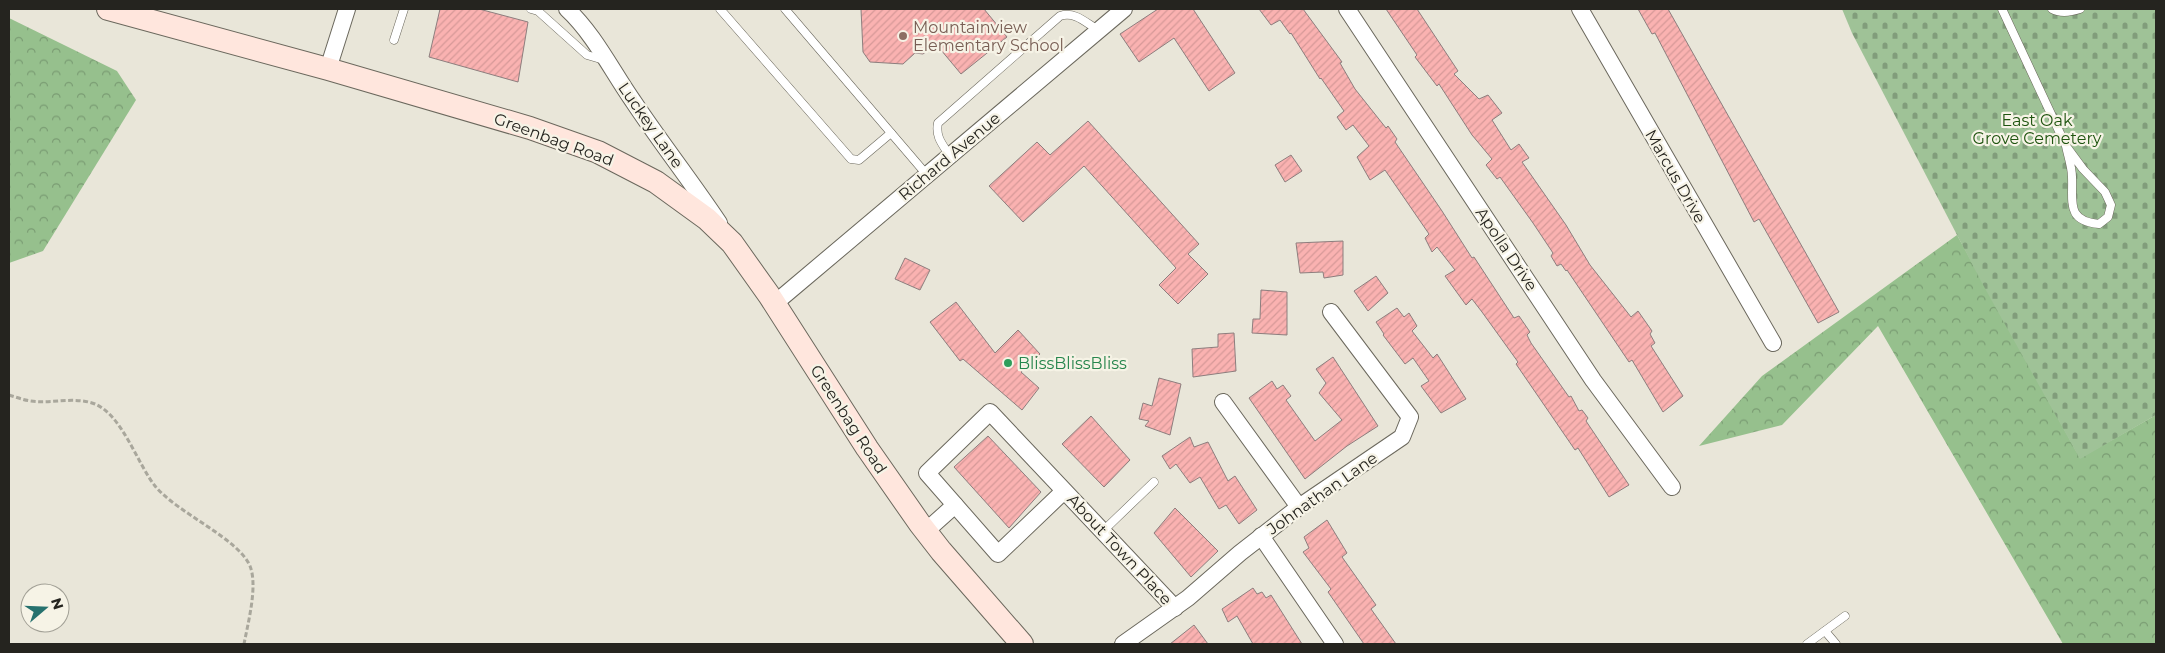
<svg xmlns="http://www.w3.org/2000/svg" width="2165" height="653" viewBox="0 0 2165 653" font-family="Montserrat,sans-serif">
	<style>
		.forest { fill: url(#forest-crowns) }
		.cemetery { fill: url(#cemetery-stones) }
		.building { fill: url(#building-hatch); stroke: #8d7e7e }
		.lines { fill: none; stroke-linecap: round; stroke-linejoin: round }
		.lane-casing { stroke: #6b685d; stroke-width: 9 }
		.street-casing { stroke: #6b685d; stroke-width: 18 }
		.secondary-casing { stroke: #6b685d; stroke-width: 24 }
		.path { stroke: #a9a79c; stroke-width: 3; stroke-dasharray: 5 2.5; stroke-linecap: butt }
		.lane { stroke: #fff; stroke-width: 8 }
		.street { stroke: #fff; stroke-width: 16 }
		.secondary { stroke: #ffe6dd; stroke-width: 22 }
		.education-dot { fill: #8d6e63; stroke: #f6f3e6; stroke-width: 2 }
		.leisure-dot { fill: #2e9e5b; stroke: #f6f3e6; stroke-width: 2 }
		.labels { text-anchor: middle; stroke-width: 4.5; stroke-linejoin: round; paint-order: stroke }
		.education-label { font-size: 16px; fill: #785e54; stroke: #f6f3e6; text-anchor: start }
		.park-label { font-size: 16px; fill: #1e540f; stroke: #f6f3e6 }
		.street-label { font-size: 16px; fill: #25241f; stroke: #f6f3e6 }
		.leisure-label { font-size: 16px; fill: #27864d; stroke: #f6f3e6; text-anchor: start }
	</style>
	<defs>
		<pattern id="forest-crowns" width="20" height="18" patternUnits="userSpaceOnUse" patternTransform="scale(1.25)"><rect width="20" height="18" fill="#96c08d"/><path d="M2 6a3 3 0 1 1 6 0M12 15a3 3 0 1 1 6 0" fill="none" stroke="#7a9c73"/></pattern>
		<pattern id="cemetery-stones" width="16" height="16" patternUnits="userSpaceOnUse" patternTransform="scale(1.25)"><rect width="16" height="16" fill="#9fc297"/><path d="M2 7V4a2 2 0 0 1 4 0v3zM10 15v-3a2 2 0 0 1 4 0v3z" fill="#819d7b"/></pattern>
		<pattern id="building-hatch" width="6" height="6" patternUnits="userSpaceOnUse" patternTransform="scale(1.25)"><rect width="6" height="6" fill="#fab2b1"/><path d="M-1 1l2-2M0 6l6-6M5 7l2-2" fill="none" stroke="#d69998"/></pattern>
	</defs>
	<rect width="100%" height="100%" fill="#e9e6d9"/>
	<!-- forest -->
	<g class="forest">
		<polygon points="9,18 117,71 136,100 43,251 9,263"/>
		<polygon points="1957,235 2080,458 2156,415 2156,644 2063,644 1878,326 1782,425 1699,446 1762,376"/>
	</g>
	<!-- cemetery -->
	<polygon class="cemetery" points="1842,9 2156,9 2156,415 2080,459 1982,283 1852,33"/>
	<!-- building -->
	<g class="building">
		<polygon points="440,9 479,9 528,22 518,82 429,57"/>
		<polygon points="861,9 984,9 1007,37 961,74 936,44 923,54 915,53 903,64 870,62 863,52"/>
		<polygon points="1158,9 1193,9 1235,73 1209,91 1174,38 1139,62 1120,34"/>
		<polygon points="1259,9 1303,9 1342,62 1340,63 1355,89 1386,128 1388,126 1397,139 1395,142 1442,211 1472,258 1474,257 1514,318 1519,316 1530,332 1527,335 1531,343 1569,397 1571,396 1579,411 1582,410 1588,418 1586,421 1629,485 1609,497 1578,448 1575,450 1516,364 1518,362 1482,312 1472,299 1466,305 1445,276 1455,270 1437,247 1432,252 1425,238 1429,234 1385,170 1370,180 1357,157 1369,146 1353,125 1346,130 1337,117 1344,111 1321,78 1320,79 1291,33 1290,34 1280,20 1271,25"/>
		<polygon points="1386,9 1417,9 1458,71 1454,74 1479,99 1488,95 1502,113 1492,120 1511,150 1519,144 1529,158 1522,162 1566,225 1590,265 1631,317 1638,311 1652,331 1650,334 1655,343 1651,346 1683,396 1663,412 1632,360 1629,362 1567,270 1566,271 1561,264 1557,266 1551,256 1553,253 1533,223 1500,177 1497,179 1486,165 1492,159 1472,135 1439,84 1437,86 1415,57 1417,55"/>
		<polygon points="1638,9 1668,9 1839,312 1818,323 1759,219 1754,222 1655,33 1652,34"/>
		<polygon points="1088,121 1199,244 1188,254 1208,274 1178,304 1159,285 1176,268 1084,166 1023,222 989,186 1037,142 1050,155"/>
		<polygon points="1291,155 1302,171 1285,182 1275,165"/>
		<polygon points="1343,241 1343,275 1324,278 1323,272 1300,273 1296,243"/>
		<polygon points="905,258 930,270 920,290 895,279"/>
		<polygon points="1376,276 1388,293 1368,311 1354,291"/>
		<polygon points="1261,290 1287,292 1287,335 1252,333 1253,319 1260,319"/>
		<polygon points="956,302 995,353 1018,330 1040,354 1021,372 1039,388 1022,410 963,359 960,361 930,322"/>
		<polygon points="1397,308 1404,317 1409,313 1417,326 1412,331 1433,358 1437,354 1466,399 1441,413 1421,386 1429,381 1413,358 1405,364 1383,335 1384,334 1376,322"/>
		<polygon points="1234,333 1236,371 1193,377 1192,349 1218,347 1218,334"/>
		<polygon points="1333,357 1378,426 1347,446 1305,479 1249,398 1272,381 1277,389 1283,385 1291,396 1286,400 1315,441 1342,420 1319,393 1326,383 1316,369"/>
		<polygon points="1159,378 1181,384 1170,435 1145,426 1149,421 1139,419 1143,403 1152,406"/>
		<polygon points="1091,416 1130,460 1104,487 1062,444"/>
		<polygon points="988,436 1041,492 1009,528 954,467"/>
		<polygon points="1190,437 1194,447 1208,442 1228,481 1235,476 1257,510 1239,524 1226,505 1219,509 1200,477 1190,483 1176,464 1170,469 1162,456"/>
		<polygon points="1175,508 1218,551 1191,577 1154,533"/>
		<polygon points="1327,520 1347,553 1342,557 1376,605 1371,609 1396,644 1364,644 1328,592 1331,589 1303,552 1309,548 1304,537"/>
		<polygon points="1253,588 1257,594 1262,592 1266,598 1271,595 1302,644 1253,644 1237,616 1228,622 1222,609"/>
		<polygon points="1194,625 1208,644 1170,644"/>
	</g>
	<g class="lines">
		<defs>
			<g id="lane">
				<polyline points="531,9 538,11 587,55 604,60"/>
				<polyline points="720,9 851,159 859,160 891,133"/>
				<polyline points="785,9 927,175"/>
				<path d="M 2002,9 L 2066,146 L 2083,169 L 2105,192 L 2111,205 L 2108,217 L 2099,224 C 2066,221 2073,202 2072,177 C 2072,167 2068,156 2066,146"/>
				<path d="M 2052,9 C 2061,14 2071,12 2080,9"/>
				<polyline points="394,40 404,9"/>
				<path d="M 950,156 C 943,145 935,137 938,123 L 1060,16 C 1075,11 1086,23 1098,30"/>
				<polyline points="1103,531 1154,482"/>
				<polyline points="1825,631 1836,644"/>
				<polyline points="1807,644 1845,616"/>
			</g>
			<g id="street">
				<path d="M 567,9 C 594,34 612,71 633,101 C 661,143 691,181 719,223"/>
				<polyline points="1347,9 1593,380 1672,487"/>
				<polyline points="1580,9 1773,343"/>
				<polyline points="328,69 347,9"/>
				<polyline points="774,304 1124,9"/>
				<polyline points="1223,402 1299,507"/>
				<polyline points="1064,491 998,554 927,473 990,412 1175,608"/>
				<polyline points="926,531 955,505"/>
				<polyline points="1261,536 1335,644"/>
				<polyline points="1123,644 1188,598 1240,553 1299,507 1402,437 1410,417 1331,312"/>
			</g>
			<polyline id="secondary" points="108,9 328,69 530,128 598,152 656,182 707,219 732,243 769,295 867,448 920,524 941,551 1022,644"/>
		</defs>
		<!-- lane casing -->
		<use href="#lane" class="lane-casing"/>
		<!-- street casing -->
		<use href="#street" class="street-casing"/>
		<!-- secondary casing -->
		<use href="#secondary" class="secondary-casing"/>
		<!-- path -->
		<path class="path" d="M 9,395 C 16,397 23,400 31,401 C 52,404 74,396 95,404 C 122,415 137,463 155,486 C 177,513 238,538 250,566 C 258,586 248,623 244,644"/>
		<!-- lane -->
		<use href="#lane" class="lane"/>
		<!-- street -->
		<use href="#street" class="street"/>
		<!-- secondary -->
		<use href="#secondary" class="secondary"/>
	</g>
	<!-- markers -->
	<circle class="education-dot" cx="903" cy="36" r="5"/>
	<circle class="leisure-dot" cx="1008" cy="363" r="5"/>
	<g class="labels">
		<!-- education labels -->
		<g class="education-label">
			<text x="913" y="33">Mountainview<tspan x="913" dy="18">Elementary School</tspan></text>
		</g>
		<!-- park labels -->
		<g class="park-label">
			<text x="2037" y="126">East Oak<tspan x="2037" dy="18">Grove Cemetery</tspan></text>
		</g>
		<!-- street labels -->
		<g class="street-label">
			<text transform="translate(651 125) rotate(55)" y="6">Luckey Lane</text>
			<text transform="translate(554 139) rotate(20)" y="6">Greenbag Road</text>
			<text transform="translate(949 156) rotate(-40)" y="6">Richard Avenue</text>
			<text transform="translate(1676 176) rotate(60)" y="6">Marcus Drive</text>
			<text transform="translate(1507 249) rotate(56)" y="6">Apolla Drive</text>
			<text transform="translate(849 419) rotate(57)" y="6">Greenbag Road</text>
			<text transform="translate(1322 493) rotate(-35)" y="6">Johnathan Lane</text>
			<text transform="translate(1120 549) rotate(47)" y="6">About Town Place</text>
		</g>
		<!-- leisure labels -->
		<g class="leisure-label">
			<text x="1018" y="369">BlissBlissBliss</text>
		</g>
	</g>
	<!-- border -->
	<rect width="2165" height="653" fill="none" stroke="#25241f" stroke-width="20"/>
	<!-- north arrow -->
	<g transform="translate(45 608) rotate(71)"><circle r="24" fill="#f6f3e6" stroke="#a2a096"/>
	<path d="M0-4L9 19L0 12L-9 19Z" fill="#26716e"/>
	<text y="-8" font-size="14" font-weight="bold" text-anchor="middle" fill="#25241f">N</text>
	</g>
</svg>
